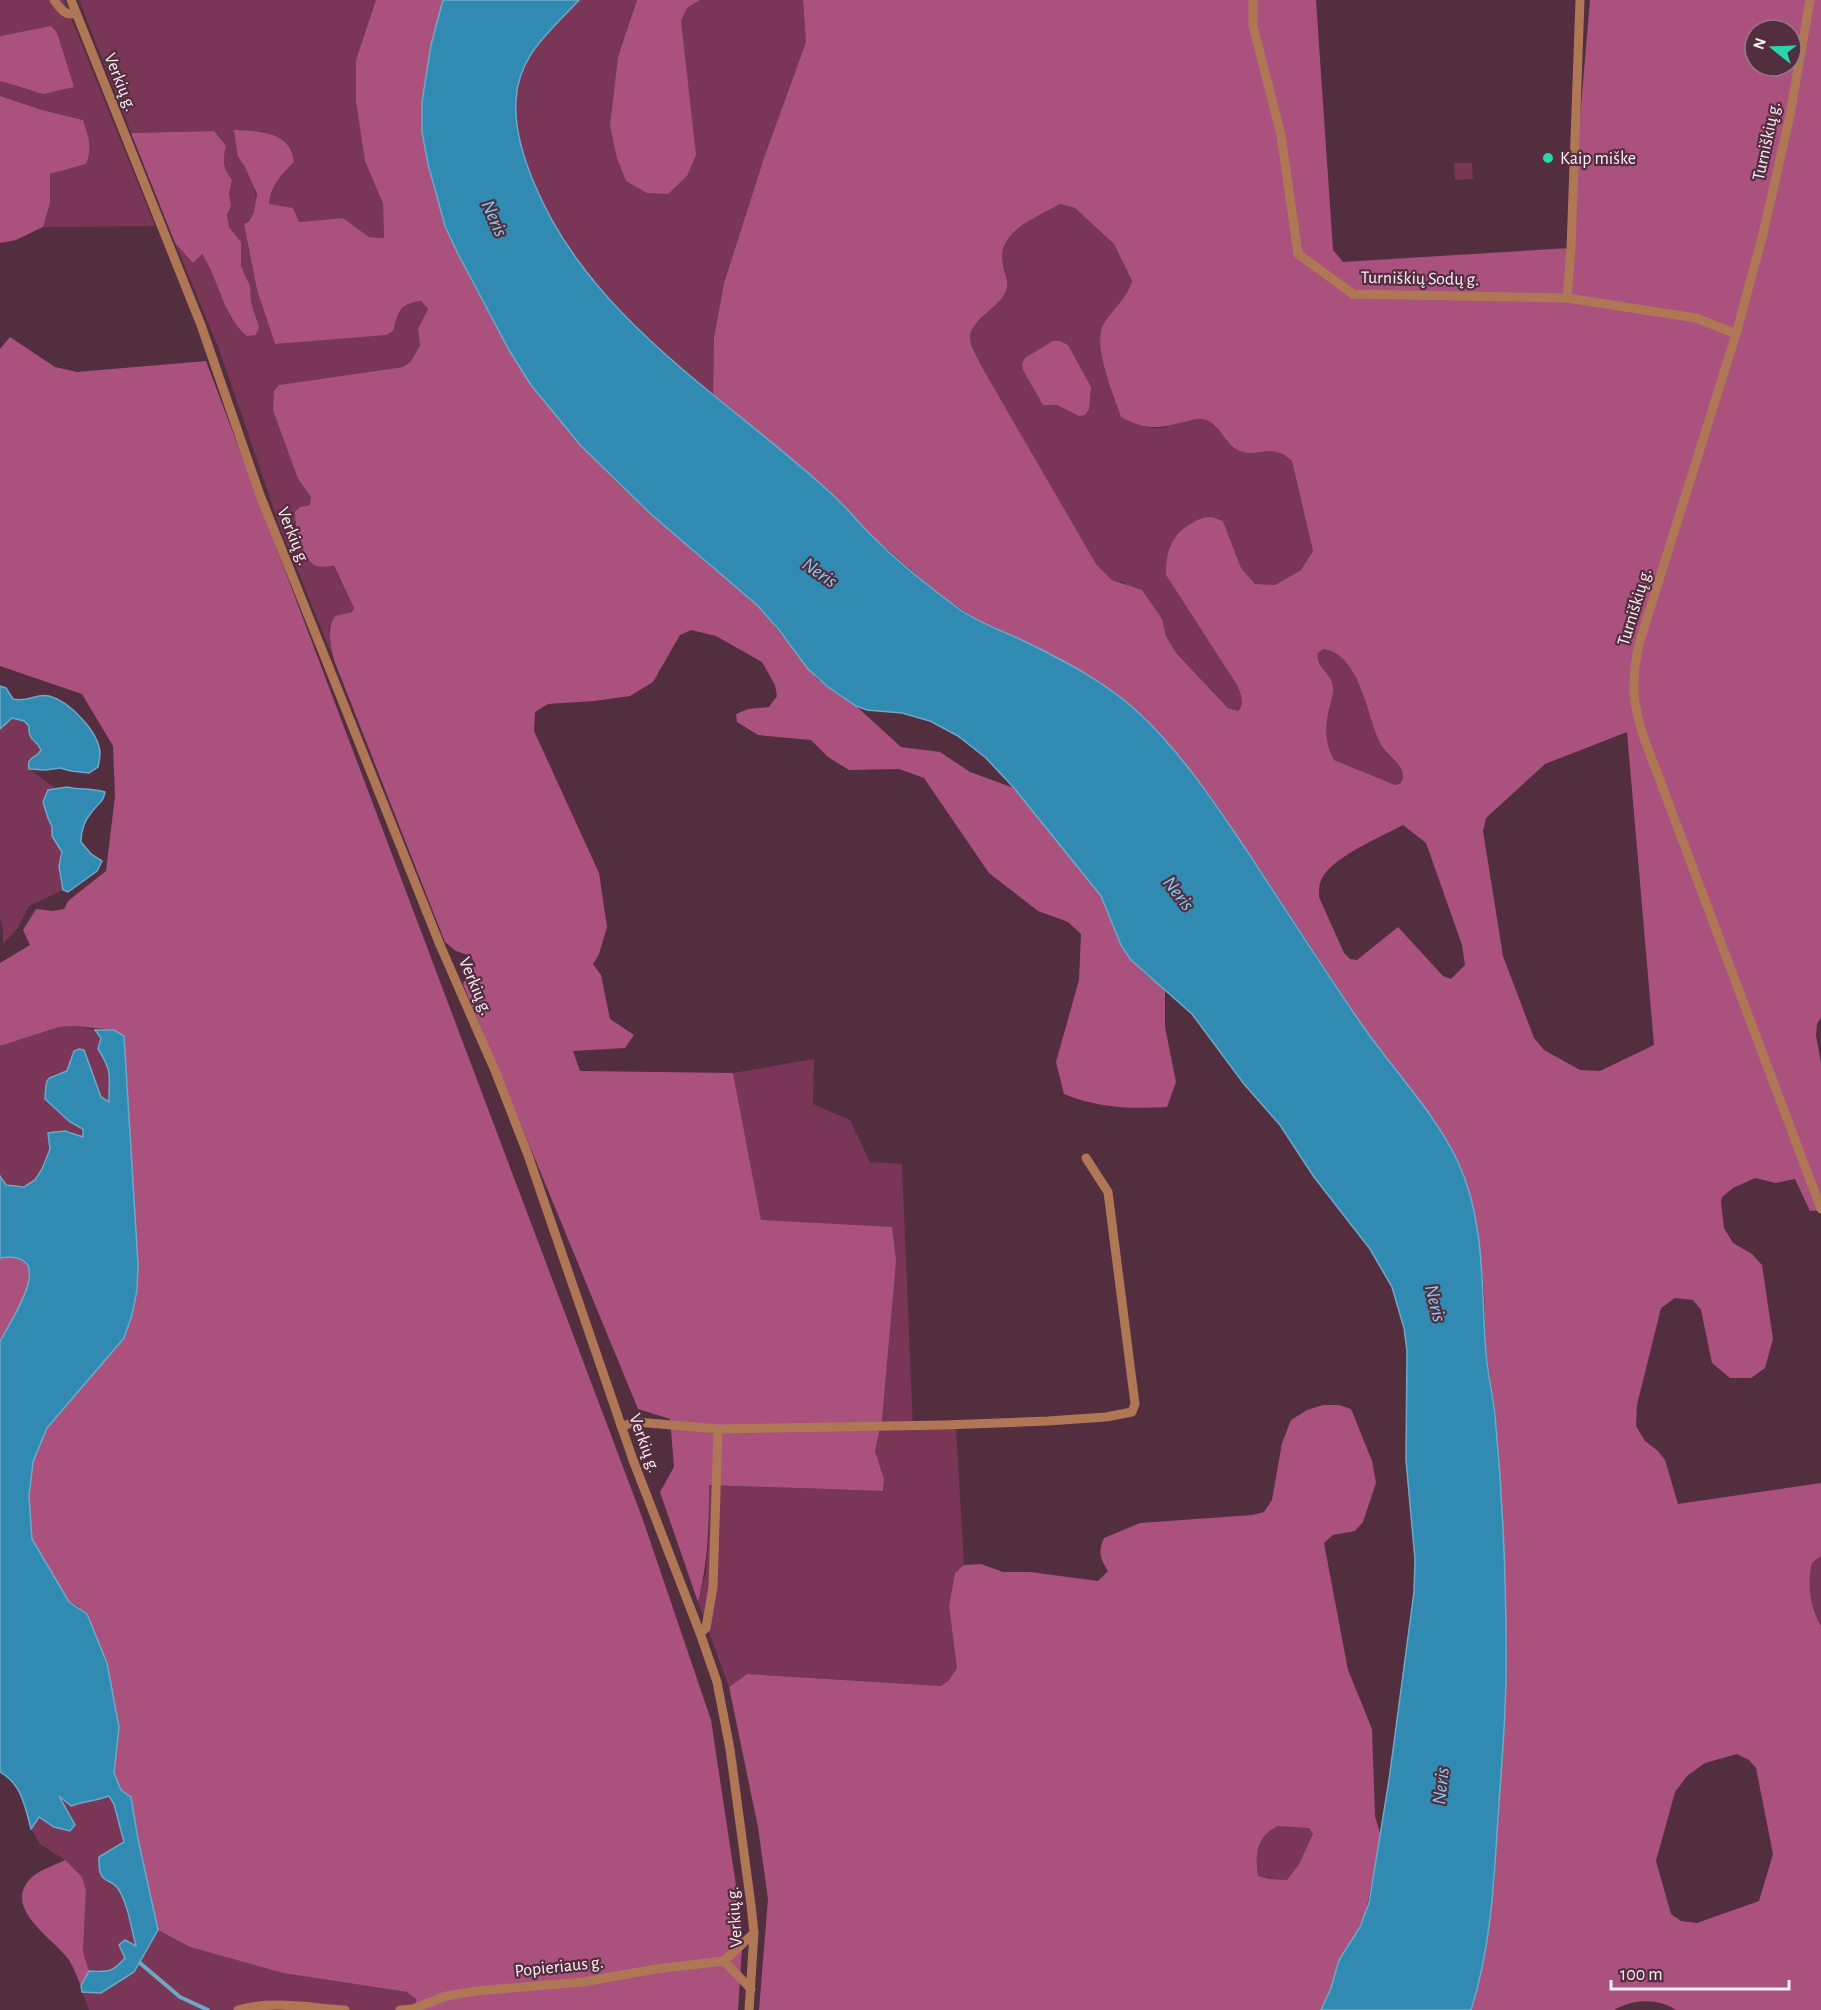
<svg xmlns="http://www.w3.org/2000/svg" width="1821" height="2010" viewBox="0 0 1821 2010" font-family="'Alegreya Sans',sans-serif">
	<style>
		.green { fill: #793657 }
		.forest { fill: #ab517d; fill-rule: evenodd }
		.water { fill: #318ab2; stroke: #6ea8c6; stroke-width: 1.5 }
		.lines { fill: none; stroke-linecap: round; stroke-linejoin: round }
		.stream { stroke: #6ea8c6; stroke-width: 4 }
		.minor { stroke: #af7756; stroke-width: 9 }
		.poi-dot { fill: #2bd5ac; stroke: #532e3f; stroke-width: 2 }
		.labels { text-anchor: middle; stroke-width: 4.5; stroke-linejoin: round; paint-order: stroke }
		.street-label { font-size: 18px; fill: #feeff5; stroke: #532e3f }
		.poi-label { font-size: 18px; fill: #feeff5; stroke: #532e3f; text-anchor: start }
		.water-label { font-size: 20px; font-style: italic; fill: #80cef5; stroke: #532e3f }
	</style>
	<rect width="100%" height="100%" fill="#532e3f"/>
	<!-- green -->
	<g class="green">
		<polygon points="0,0 64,0 155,226 43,227 50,203 50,174 86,164 83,120 42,110 0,96 0,81 31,91 51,26 0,36"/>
		<path d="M 79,0 L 376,0 L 356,60 L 356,102 L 365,161 L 383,204 L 384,238 L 369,237 L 343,218 L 299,222 L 268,204 C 270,186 281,174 294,162 C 293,140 278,137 260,131 L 238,157 C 251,174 268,208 244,224 L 257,290 L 275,344 L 393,331 C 399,311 399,304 421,301 L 428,310 L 418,329 L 420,346 L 411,361 L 403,367 L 279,385 L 274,391 L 298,479 L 311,497 L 311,505 L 300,507 L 294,523 L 306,555 L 312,564 L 333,566 L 354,608 L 352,612 L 335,616 L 329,628 L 334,660 L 280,527 L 219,349 L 175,243 L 193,263 L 202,254 L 212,270 L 231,319 L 259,327 L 251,302 L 250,286 L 241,266 L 241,242 L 229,227 L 227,215 L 231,206 L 229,193 L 232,180 L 224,169 L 214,131 L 131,133 Z"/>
		<path d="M 579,0 L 637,0 L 633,10 L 681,21 L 687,8 L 700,0 L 803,0 L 806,42 L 765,155 L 724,283 L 714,337 L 713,394 C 634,330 550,253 523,151 C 515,123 511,93 524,66 C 536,38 560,23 579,0 Z"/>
		<polygon points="1454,163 1472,163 1473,179 1455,180"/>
		<path d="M 1060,204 L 1075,208 L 1114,244 L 1132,281 C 1127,299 1113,308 1104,323 C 1091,344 1114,395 1121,417 C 1132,421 1150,430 1161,428 C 1174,426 1190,417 1202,419 C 1219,423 1223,441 1236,449 C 1257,461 1270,440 1292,461 L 1313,551 L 1302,569 L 1275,585 L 1255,584 L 1241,569 L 1223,521 L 1166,575 L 1237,685 C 1241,694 1245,704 1237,711 L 1228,708 L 1176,653 L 1166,636 L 1161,619 L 1123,582 L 1112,580 L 1096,564 C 1079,536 968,353 970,337 C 972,318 999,308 1006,291 C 1010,281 1004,275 1003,265 C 997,231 1036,218 1060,204 Z"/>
		<path d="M 1323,649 C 1359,653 1367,714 1379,741 C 1385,756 1410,766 1401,783 L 1395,785 L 1334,760 C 1326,744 1325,727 1329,709 C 1331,702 1334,693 1333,686 C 1331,672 1315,667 1318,652 Z"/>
		<path d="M 12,718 C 27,717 30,727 32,740 L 39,745 L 41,750 L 33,758 L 29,769 L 55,788 L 48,790 C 48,812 48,834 62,852 L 59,866 L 63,890 L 29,906 L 17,929 L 3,944 L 3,930 L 0,918 L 0,729 Z"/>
		<path d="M 74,1026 L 95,1030 L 101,1038 L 98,1049 C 113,1072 109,1076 109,1103 L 101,1097 L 86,1054 L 71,1064 L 67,1071 L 51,1075 L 70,1122 L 83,1129 L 83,1137 L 65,1131 C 60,1137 53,1143 49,1150 C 36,1176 41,1189 6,1185 L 0,1176 L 0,1046 L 59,1027 Z"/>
		<polygon points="814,1059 813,1104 850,1120 870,1162 902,1164 913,1428 956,1427 964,1565 955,1573 949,1606 957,1668 949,1680 941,1686 747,1674 729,1687 698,1602 706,1572 709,1532 709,1485 883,1491 884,1479 875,1451 882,1419 761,1220 733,1073"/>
		<path d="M 1821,1556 L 1821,1626 C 1810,1607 1807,1584 1812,1563 Z"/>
		<path d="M 57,1795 L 71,1806 C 84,1801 96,1801 109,1795 L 114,1804 L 124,1842 L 99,1857 L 103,1879 L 119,1888 L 130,1917 L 136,1947 L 119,1945 L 126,1958 C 112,1973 108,1972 89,1971 L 83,1952 L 86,1891 L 65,1860 L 40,1844 L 31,1829 L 39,1817 L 54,1827 L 71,1831 L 75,1825 Z"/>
		<path d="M 1278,1826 L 1309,1827 L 1313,1834 L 1299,1864 L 1287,1880 L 1269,1879 L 1258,1876 C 1255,1854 1255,1835 1278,1826 Z"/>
		<polygon points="158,1930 190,1947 283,1973 407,1992 416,1999 416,2010 89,2010 82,1992 101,1993 134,1972"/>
	</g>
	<!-- forest -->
	<g class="forest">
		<path d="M 376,0 L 443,0 L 431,45 L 422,102 L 422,132 L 428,164 L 436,195 L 472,282 L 509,350 L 531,385 L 581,446 L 616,481 L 653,516 L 758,606 L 817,679 L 856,706 L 901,747 L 940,752 L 970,772 L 1014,788 L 1101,896 L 1121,945 L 1144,973 L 1165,989 L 1165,1027 L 1176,1082 L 1167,1107 C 1131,1109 1098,1108 1064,1094 L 1056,1062 L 1079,980 L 1081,934 L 1068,922 L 1038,911 L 989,873 L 924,778 L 899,769 L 849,770 L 828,757 L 811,740 L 758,735 L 737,722 L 736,714 L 748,709 L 769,707 L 777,696 L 775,685 L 762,662 L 716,636 L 691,630 L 680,635 L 653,682 L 630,696 L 594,701 L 548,704 L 535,712 L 534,731 L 599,873 L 607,927 L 599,954 L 593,964 L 601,975 L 610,1019 L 634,1035 L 625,1048 L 573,1051 L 580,1071 L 733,1073 L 761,1220 L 892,1227 L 896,1261 L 882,1419 L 875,1451 L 884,1479 L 883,1491 L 709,1485 C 709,1526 708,1563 698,1602 L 660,1492 L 674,1467 L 670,1419 L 638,1409 L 463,984 L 469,970 L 476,966 L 471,956 L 456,951 L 445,942 L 334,660 C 331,644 326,629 335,616 L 352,612 L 354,608 L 334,566 C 327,566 320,568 314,565 C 303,558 294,525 295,512 L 300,507 L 310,505 L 311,497 L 298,479 L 273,410 L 274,391 L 279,385 L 403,367 L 411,361 L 420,346 L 418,329 L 428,309 L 421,301 C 399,304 399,311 393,331 L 386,335 L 275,344 L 257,290 L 244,224 L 249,221 L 254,212 L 257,194 L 245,167 L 238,157 L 234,130 C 258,131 292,131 294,162 C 282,174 270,186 269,204 L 293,208 L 299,222 L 343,218 L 369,237 L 384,238 L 383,204 L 365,161 L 356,102 L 356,60 Z"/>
		<polygon points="637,0 700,0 687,8 681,21 696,155 687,176 668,194 647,193 626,181 617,158 610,126 618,57"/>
		<path d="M 803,0 L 1316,0 L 1333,250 L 1343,262 L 1569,248 L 1590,0 L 1821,0 L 1821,1017 L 1817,1024 L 1816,1036 L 1821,1063 L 1821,1210 L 1810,1211 L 1795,1179 L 1776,1183 L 1755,1178 L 1733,1188 L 1722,1197 L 1721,1202 L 1724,1228 L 1733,1243 L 1752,1254 L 1762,1265 L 1773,1339 L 1765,1368 L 1751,1378 L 1730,1378 L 1712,1363 L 1701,1310 L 1693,1300 L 1675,1298 L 1661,1308 L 1637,1405 L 1636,1426 L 1645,1441 L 1658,1451 L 1665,1460 L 1678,1504 L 1821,1483 L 1821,1556 L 1812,1563 C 1807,1584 1810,1607 1821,1626 L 1821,2010 L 1676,2010 C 1657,1998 1633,1999 1614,2010 L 1471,2010 L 1494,1886 L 1505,1707 L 1506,1643 L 1499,1468 L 1495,1408 L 1486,1352 L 1484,1292 L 1480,1251 L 1469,1194 L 1464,1175 L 1447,1141 L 1436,1124 L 1360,1022 L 1262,872 L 1207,792 L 1144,717 L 1127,703 L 1094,680 L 1023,641 L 978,621 L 934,590 L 870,534 L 837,498 L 713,394 L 714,337 L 724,283 L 765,155 L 806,42 ZM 1755,30 L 1791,30 L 1791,66 L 1755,66 ZM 1060,204 L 1075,208 L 1114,244 L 1132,281 C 1127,299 1113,308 1104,323 C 1091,344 1114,395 1121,417 C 1145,430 1158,429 1184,422 C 1189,421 1196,418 1202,419 C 1219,422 1223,441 1236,449 C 1257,461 1270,440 1292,461 L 1313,551 L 1301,570 L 1275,585 L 1255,584 L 1241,568 L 1223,521 C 1219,520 1214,517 1210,517 C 1204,517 1197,520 1192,523 C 1171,535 1166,551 1166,575 L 1237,685 C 1241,694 1245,704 1238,711 L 1228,708 L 1176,653 L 1166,636 L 1162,619 L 1142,590 L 1112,580 L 1096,564 C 1065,510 1033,456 1002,402 C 996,390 969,348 970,337 C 972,318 999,308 1006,291 C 1010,281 1004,275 1003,265 C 996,231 1036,218 1060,204 ZM 1323,649 C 1359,653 1367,714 1379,741 C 1385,756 1410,766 1401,783 L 1395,785 L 1334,760 C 1325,743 1325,727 1329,709 C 1331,702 1334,693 1333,686 C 1331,672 1315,667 1318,653 ZM 1627,732 L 1654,1045 L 1600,1071 L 1580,1070 L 1544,1050 L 1534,1038 L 1503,956 L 1483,831 L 1486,818 L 1545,764 ZM 1403,825 L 1426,843 L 1462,945 L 1465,965 L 1451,979 L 1443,976 L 1398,927 L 1357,960 L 1350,959 L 1344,953 L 1319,897 C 1319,890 1319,884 1322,878 C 1334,856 1381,837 1403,825 ZM 1737,1754 L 1749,1760 L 1756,1768 L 1773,1854 L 1759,1901 L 1697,1923 L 1681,1921 L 1671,1914 L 1656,1861 L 1675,1792 L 1687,1776 L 1705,1763 Z"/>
		<polygon points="51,26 57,33 74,87 43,94 0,81 0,36"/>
		<path d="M 0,96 L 42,110 L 83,120 C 88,135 93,148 86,164 L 50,174 L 50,203 L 43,227 L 16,240 L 0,243 Z"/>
		<path d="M 214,131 L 226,146 C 222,161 223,168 232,180 L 229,193 L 231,206 L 227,215 L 229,227 L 241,242 L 241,266 L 250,286 L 251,302 L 259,327 L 256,335 L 247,336 C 222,315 220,281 202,254 L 193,263 L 175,243 L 131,133 Z"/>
		<polygon points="10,337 55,367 77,372 206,361 643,1520 711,1720 743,1932 738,2010 416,2010 416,1999 407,1992 283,1973 190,1947 158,1930 138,1839 131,1797 121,1790 114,1773 119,1727 79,1607 69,1602 32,1539 29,1496 33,1462 47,1428 124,1338 132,1315 137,1290 138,1264 114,1030 74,1026 59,1027 0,1046 0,963 30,945 23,930 36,909 53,911 64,909 68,901 106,871 115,796 113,746 82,694 0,666 0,349"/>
		<polygon points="1053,341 1060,341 1068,345 1091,387 1089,409 1085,415 1079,416 1057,405 1043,405 1023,370 1022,364 1025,358"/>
		<path d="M 2,1257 C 7,1257 15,1257 20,1259 C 47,1272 9,1326 0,1342 L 0,1258 Z"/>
		<path d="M 1323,1405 L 1339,1405 L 1351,1409 L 1372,1461 L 1376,1483 L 1363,1522 L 1355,1531 L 1333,1535 L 1324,1543 L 1348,1670 L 1372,1729 L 1375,1816 L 1381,1837 L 1366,1911 L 1357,1932 L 1339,1960 L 1331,1988 L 1321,2010 L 759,2010 L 768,1899 L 758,1827 L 729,1687 L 747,1674 L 941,1686 L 949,1680 L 957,1668 L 949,1606 L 955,1573 L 964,1565 L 981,1564 L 1003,1572 L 1030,1572 L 1098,1581 L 1108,1571 C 1100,1558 1098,1552 1104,1538 L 1140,1523 L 1252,1515 L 1264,1512 L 1272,1500 L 1282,1443 L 1291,1420 L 1307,1410 ZM 1278,1826 L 1309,1828 L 1313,1834 L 1299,1864 L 1287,1880 L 1269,1879 L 1258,1876 C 1255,1854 1256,1836 1278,1826 Z"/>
		<path d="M 65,1860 L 82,1877 L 86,1891 L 83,1952 L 89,1971 L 81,1986 C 77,1977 74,1968 69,1960 C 54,1938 0,1908 32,1877 C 40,1870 55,1865 65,1860 Z"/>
	</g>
	<!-- water -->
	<g class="water">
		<path d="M 443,0 L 579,0 C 551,31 518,55 516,100 C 514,129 523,157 534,183 C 591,322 730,399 835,497 C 847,508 857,521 869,533 C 897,561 930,588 962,611 C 983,625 1006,632 1028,643 C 1067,662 1110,685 1141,715 C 1179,751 1210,796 1239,839 C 1280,900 1319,962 1360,1022 C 1392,1069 1434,1111 1458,1162 C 1486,1222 1481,1291 1486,1354 C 1488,1375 1493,1395 1495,1415 C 1502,1491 1506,1570 1506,1646 C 1507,1703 1502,1760 1498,1817 C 1494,1882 1491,1948 1471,2010 L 1321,2010 L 1331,1988 L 1339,1960 L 1360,1927 L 1369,1903 L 1389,1780 L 1414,1592 L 1415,1559 L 1406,1460 L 1407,1351 L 1404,1328 L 1392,1287 L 1370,1249 L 1314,1177 L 1280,1125 L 1244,1084 L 1192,1014 L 1131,960 L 1121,945 L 1101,896 L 1014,788 L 986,758 L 958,736 L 930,721 L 902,713 L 867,710 L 856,706 L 828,687 L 808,669 L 779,630 L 758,606 L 653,516 L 581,446 L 531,385 L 509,350 L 458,254 L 445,226 L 428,164 L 422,132 L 422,102 L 431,45 Z"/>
		<path d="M 0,686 L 6,688 L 13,699 C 27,703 36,693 49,696 C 69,701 99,732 100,753 C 100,757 99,762 98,767 L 89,773 L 71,771 L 60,768 L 46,770 L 29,769 C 27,758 32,759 39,753 L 41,750 C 36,738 28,742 29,726 L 24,721 L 12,718 L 0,729 Z"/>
		<path d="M 67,787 C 80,790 92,788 105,792 C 103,803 97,804 91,813 C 84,821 81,831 81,842 L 91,854 L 102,861 L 97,871 L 68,892 L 63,890 L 59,866 L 62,852 L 52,836 L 52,827 L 48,818 L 43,802 L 48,790 Z"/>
		<path d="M 95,1030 L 114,1030 L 124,1036 L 138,1264 L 137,1290 L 132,1315 L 124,1338 L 47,1428 L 33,1462 L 29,1496 L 32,1539 L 69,1602 L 87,1614 L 107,1663 L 119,1727 L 114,1773 L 121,1790 L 131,1797 L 138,1839 L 158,1930 L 134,1972 L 101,1993 L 82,1992 L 81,1986 L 89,1971 C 108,1972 112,1973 125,1958 L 119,1945 L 125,1940 L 136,1946 C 131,1928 129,1907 119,1890 C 110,1875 98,1888 99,1857 L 124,1842 L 114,1804 L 109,1796 C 96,1801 84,1801 71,1806 L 59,1796 L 75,1825 L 70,1831 L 54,1827 L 39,1817 L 31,1829 C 25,1807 22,1784 0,1772 L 0,1342 C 10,1320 61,1250 0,1258 L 0,1176 L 6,1185 L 24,1187 L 35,1180 L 42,1169 L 50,1149 L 48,1133 L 65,1131 L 83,1137 L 83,1129 L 70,1122 L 45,1099 C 46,1074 46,1080 67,1071 L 74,1051 L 79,1049 L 84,1050 L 101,1097 L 109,1102 C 109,1076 113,1072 98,1049 L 101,1038 Z"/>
	</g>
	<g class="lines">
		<!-- stream -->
		<polyline class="stream" points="140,1963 180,1997 208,2010"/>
		<!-- minor -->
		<g class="minor">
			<path d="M 54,0 C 60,8 65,17 76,13"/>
			<polyline points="71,0 201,325 260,495 440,945 496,1073 528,1155 633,1460 700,1633 717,1682 730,1749 751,1905 754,1933 749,2010"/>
			<polyline points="1253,0 1253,26 1281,135 1298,254 1353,294 1567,298 1696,318 1736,334"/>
			<path d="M 1810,0 L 1790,115 L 1763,234 L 1736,334 L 1639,644 C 1631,680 1632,703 1644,738 L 1821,1209"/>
			<polyline points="1567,298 1571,249 1580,0"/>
			<polyline points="621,1426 637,1422 718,1429 944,1425 1048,1421 1106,1417 1132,1412 1135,1404 1108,1192 1086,1158"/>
			<polyline points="700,1633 706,1628 713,1587 718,1429"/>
			<polyline points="724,1961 751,1989"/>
			<path d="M 238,2010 C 271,2000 311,2008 345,2010"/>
			<polyline points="400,2010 413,2009 446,1996 476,1991 583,1982 656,1969 724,1961 754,1933"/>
		</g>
	</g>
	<!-- markers -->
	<circle class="poi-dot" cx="1548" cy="158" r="6"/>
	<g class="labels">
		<!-- street labels -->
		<g class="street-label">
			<text transform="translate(121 82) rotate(68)" y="6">Verkių g.</text>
			<text transform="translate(1766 141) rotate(-78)" y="6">Turniškių g.</text>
			<text transform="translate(1420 278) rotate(1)" y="6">Turniškių Sodų g.</text>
			<text transform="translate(294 536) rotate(68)" y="6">Verkių g.</text>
			<text transform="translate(1634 607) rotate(-73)" y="6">Turniškių g.</text>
			<text transform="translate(476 986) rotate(67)" y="6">Verkių g.</text>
			<text transform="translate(645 1443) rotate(70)" y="6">Verkių g.</text>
			<text transform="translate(734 1917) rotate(-94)" y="6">Verkių g.</text>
			<text transform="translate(559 1966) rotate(-6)" y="6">Popieriaus g.</text>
		</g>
		<!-- poi labels -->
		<g class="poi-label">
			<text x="1560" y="164">Kaip miške</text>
		</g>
		<!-- water labels -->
		<g class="water-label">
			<text transform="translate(495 218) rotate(66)" y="7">Neris</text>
			<text transform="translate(820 572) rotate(35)" y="7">Neris</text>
			<text transform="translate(1179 893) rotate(52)" y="7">Neris</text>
			<text transform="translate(1436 1303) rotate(76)" y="7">Neris</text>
			<text transform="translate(1440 1786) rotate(-84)" y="7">Neris</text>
		</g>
	</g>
	<!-- north arrow -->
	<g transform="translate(1773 48) rotate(288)"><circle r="28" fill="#532e3f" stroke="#977b88" stroke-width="1.5"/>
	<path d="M0-4.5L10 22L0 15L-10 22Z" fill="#2bd5ac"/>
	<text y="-9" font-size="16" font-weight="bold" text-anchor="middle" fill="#feeff5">N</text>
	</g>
	<!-- scale -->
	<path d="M1611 1980v9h178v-9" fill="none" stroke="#feeff5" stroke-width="3"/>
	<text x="1620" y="1980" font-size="18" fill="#feeff5" stroke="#532e3f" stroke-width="4.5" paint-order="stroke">100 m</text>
</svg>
